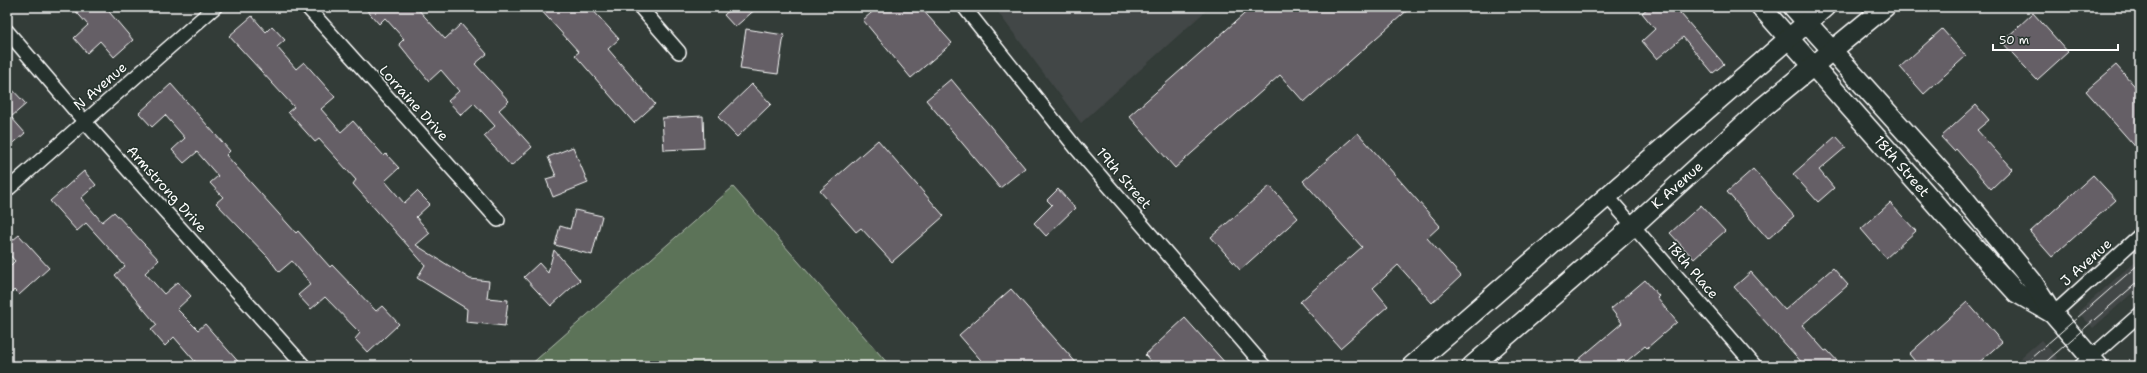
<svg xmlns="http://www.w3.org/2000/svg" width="2147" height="373" viewBox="0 0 2147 373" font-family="'Shantell Sans',sans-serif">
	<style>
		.built { fill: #424646 }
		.green { fill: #5c7358; stroke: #aeb9ac }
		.building { fill: #655e66; stroke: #fff }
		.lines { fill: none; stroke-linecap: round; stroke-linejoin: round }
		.street-casing { stroke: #fff; stroke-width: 16 }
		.secondary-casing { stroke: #fff; stroke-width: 22 }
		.street { stroke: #26332d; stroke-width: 13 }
		.secondary { stroke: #26332d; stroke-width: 19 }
		.tram { stroke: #fff; stroke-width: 1 }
		.labels { text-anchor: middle; stroke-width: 3; stroke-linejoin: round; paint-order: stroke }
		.street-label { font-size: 14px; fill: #fff; stroke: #26332d }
	</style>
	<rect width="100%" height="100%" fill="#333c38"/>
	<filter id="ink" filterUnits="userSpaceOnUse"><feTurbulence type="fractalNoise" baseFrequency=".025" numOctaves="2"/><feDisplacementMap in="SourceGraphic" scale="8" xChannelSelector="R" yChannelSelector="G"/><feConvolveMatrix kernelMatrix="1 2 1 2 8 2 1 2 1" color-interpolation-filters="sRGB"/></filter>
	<g filter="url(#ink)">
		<!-- built -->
		<g class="built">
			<polygon points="994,7 1210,7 1081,123"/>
			<polygon points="2140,257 2140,286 2093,328 2078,312"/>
			<polygon points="2041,340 2058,358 2050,366 2011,366"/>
		</g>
		<!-- green -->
		<polygon class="green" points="733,187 890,366 529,366"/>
		<!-- building -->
		<g class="building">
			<polygon points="72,7 105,7 133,40 114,57 100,41 87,53 74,38 88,25"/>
			<polygon points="364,7 416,7 445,39 461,24 487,54 475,64 509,101 499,110 532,147 511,166 484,136 495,126 474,103 461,115 448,101 459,91 441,70 429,81 399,44 404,39 385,18 379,24"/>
			<polygon points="538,7 590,7 619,39 608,49 655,104 634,123 575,55 579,52"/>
			<polygon points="733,7 758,7 735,27 724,15"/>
			<polygon points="878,7 920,7 952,43 911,78 863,20"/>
			<polygon points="1252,7 1411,7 1304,102 1280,75 1175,168 1129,116"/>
			<polygon points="1649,7 1675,7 1724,64 1713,73 1683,37 1657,59 1642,41 1655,29 1642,13"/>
			<polygon points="2033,13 2068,52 2037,80 2002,42"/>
			<polygon points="252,16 266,32 272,26 285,40 277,47 296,69 304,62 335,97 321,109 341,132 353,121 384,156 386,154 399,168 385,181 404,203 417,191 430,204 416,217 430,233 416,245 470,279 489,281 487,298 508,300 505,326 466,322 467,309 417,278 425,265 353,184 356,180 319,139 315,142 288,112 294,107 229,36"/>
			<polygon points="746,29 784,35 778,74 740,69"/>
			<polygon points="1942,29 1966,56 1924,94 1900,67"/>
			<polygon points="2116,65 2140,92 2140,152 2086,91"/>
			<polygon points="951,79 1025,168 1000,188 926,100"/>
			<polygon points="7,84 26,104 11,117 25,133 7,149"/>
			<polygon points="171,84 230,151 226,155 296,233 298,231 330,267 332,265 376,311 382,306 399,324 368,353 355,339 360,333 325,297 311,309 298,295 311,284 292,261 279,272 268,257 216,203 223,197 210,183 218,176 197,152 184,163 172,150 185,138 165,115 152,127 139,113"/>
			<polygon points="752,84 771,104 737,137 718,117"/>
			<polygon points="1976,105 1989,120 1977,130 2012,169 1991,189 1956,149 1954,151 1941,137"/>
			<polygon points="703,116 704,148 664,150 662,118"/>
			<polygon points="1358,133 1440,226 1427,238 1461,276 1432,303 1398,265 1373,288 1388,306 1340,348 1300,302 1362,247 1303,181"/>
			<polygon points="1836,136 1846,147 1819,170 1834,188 1818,202 1793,174"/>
			<polygon points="878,140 944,216 892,262 861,228 856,232 820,191"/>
			<polygon points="573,147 588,183 553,197 546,179 556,176 548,157"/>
			<polygon points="1753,169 1794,216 1768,239 1727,192"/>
			<polygon points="84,171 96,185 81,198 102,222 114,212 159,260 145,273 164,294 178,282 191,296 177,309 198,330 205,324 242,366 199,366 174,337 165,346 151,330 157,325 115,275 125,266 86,223 77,231 50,201"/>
			<polygon points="2093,175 2116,200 2052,257 2030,232"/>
			<polygon points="1270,186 1298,218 1240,270 1211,237"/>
			<polygon points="1058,189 1075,208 1046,236 1034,223 1052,205 1047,200"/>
			<polygon points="1890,203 1916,231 1886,258 1861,229"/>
			<polygon points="1701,205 1725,231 1694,259 1670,233"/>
			<polygon points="575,210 602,216 592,255 555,245 560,226 570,229"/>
			<polygon points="19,235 49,268 19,295 14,290 7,299 7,269 15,261 7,252 7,245"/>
			<polygon points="554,250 580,280 551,306 524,277 539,263 548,273"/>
			<polygon points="1833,268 1848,285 1802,325 1825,351 1827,350 1842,366 1805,366 1734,287 1751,272 1785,310"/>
			<polygon points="1645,280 1659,296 1657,298 1677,322 1647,348 1645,346 1621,366 1571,366 1622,323 1611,309"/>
			<polygon points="1011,289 1079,366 986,366 959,335"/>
			<polygon points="1967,302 2002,342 1975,366 1919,366 1909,354"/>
			<polygon points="1185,318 1228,366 1155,366 1145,355"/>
		</g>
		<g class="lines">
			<defs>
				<g id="street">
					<polyline points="307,7 498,220"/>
					<polyline points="640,7 679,52"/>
					<polyline points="964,7 1076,148 1264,366"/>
					<polyline points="7,31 84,121 304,366"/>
					<polyline points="7,190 215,7"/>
					<polyline points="1607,196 1755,366"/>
					<polyline points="2053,314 2140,235"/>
					<polyline points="2081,366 2140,314"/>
				</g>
				<g id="secondary">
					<polyline points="1761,7 1946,216 2017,293 2050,312"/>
					<polyline points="1793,7 1953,185 2032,281 2053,314 2098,366"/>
					<polyline points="1412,366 1825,7"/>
					<polyline points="1472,366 1633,226 1762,108 1885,7"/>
				</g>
			</defs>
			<!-- street casing -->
			<use href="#street" class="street-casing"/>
			<!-- secondary casing -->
			<use href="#secondary" class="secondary-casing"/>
			<!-- street -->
			<use href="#street" class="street"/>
			<!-- secondary -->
			<use href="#secondary" class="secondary"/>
			<!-- tram -->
			<g class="tram">
				<polyline points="2022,366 2140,263"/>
				<polyline points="2041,366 2140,280"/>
			</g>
		</g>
	</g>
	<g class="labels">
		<!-- street labels -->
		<g class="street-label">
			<text transform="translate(100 86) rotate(-41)" y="5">N Avenue</text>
			<text transform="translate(414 103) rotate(48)" y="5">Lorraine Drive</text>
			<text transform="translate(1902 166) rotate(49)" y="5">18th Street</text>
			<text transform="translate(1124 178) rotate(49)" y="5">19th Street</text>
			<text transform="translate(1677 185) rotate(-42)" y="5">K Avenue</text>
			<text transform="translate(167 189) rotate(48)" y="5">Armstrong Drive</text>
			<text transform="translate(2086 262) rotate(-42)" y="5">J Avenue</text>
			<text transform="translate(1693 270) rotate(49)" y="5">18th Place</text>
		</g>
	</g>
	<!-- margin -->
	<rect width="2147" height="373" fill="none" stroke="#26332d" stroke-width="24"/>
	<rect x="12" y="12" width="2123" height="349" fill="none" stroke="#fff" stroke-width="1.5" filter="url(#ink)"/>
	<!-- scale -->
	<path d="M1993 44v6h125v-6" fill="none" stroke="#ffffff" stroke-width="2"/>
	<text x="1999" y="44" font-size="12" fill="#ffffff" stroke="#26332d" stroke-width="3" paint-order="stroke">50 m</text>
</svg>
